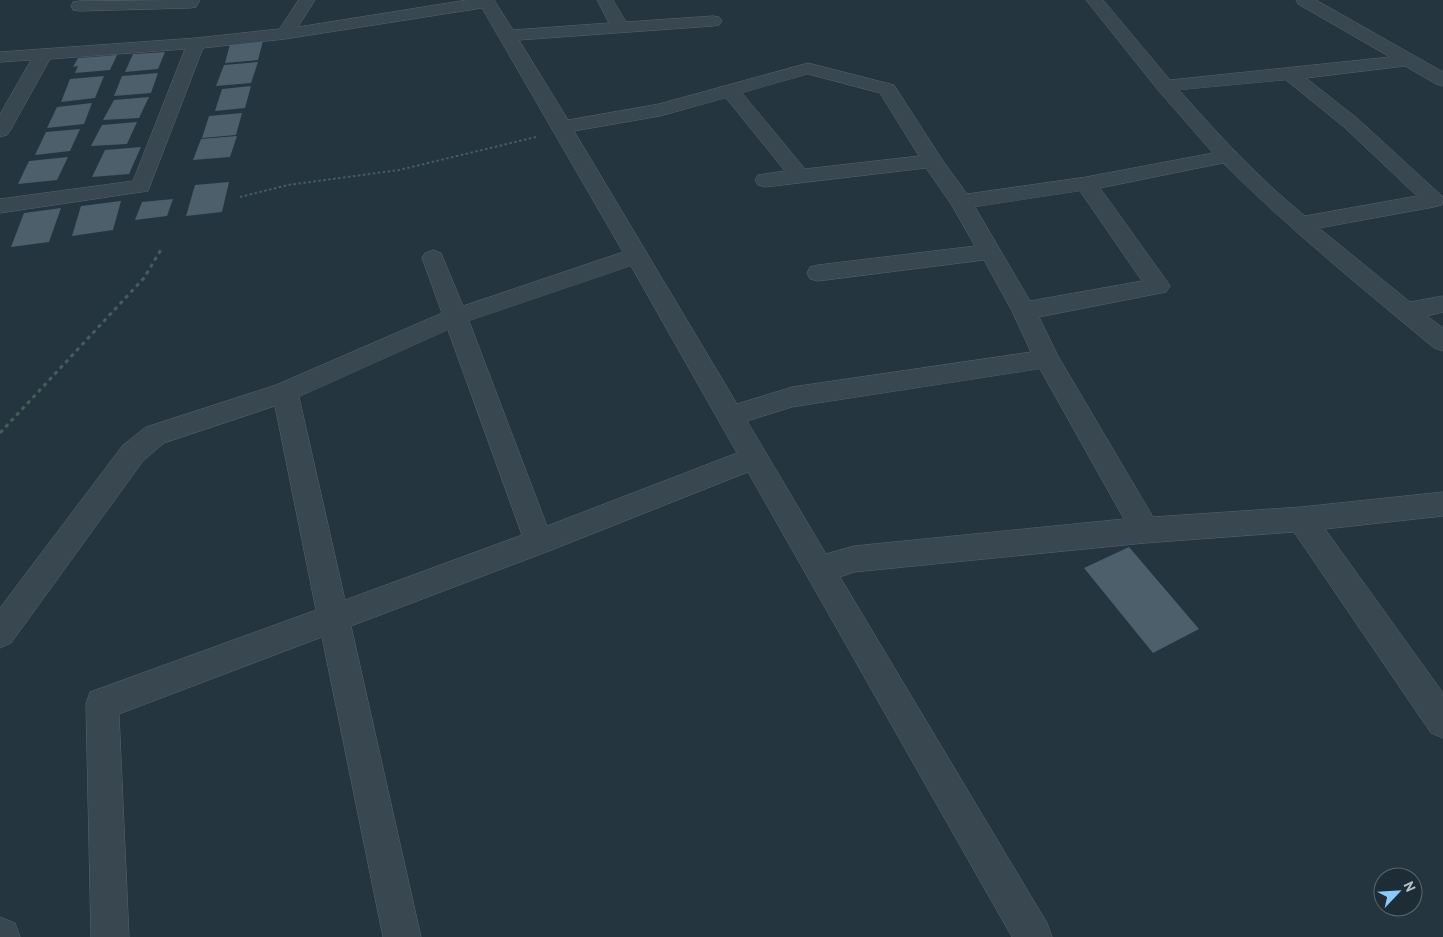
<svg xmlns="http://www.w3.org/2000/svg" width="1443" height="937" viewBox="0 0 1443 937" font-family="'PT Sans',sans-serif">
	<style>
		.building { fill: #4d5f6b }
		.lines { fill: none; stroke-linecap: round; stroke-linejoin: round }
		.minor-casing { stroke: #56646e; stroke-width: 1 }
		.path-far1 { stroke: #455d5b; stroke-width: 2; stroke-dasharray: 2.5 2.5; stroke-linecap: butt }
		.path { stroke: #455d5b; stroke-width: 3; stroke-dasharray: 4 4; stroke-linecap: butt }
		.minor { fill: #394750; fill-rule: evenodd }
	</style>
	<rect width="100%" height="100%" fill="#243540"/>
	<!-- building -->
	<g class="building">
		<polygon points="263,41 258,60 225,63 230,44"/>
		<polygon points="165,52 158,69 125,72 133,54"/>
		<polygon points="117,55 110,70 75,73 78,66 73,67 78,58"/>
		<polygon points="258,62 251,83 216,86 224,65"/>
		<polygon points="158,73 151,93 114,96 122,76"/>
		<polygon points="104,76 95,98 61,102 70,79"/>
		<polygon points="251,86 245,108 215,111 222,89"/>
		<polygon points="149,97 139,118 103,120 114,100"/>
		<polygon points="92,103 84,124 47,128 57,107"/>
		<polygon points="242,113 236,135 202,138 209,116"/>
		<polygon points="137,122 127,144 91,146 102,125"/>
		<polygon points="80,129 70,151 35,155 46,132"/>
		<polygon points="237,136 230,157 193,160 201,139"/>
		<polygon points="141,147 129,174 92,177 105,150"/>
		<polygon points="68,157 57,180 18,184 29,161"/>
		<polygon points="229,182 222,212 186,216 195,185"/>
		<polygon points="173,199 167,216 135,220 142,202"/>
		<polygon points="121,201 113,230 72,236 81,206"/>
		<polygon points="61,208 49,242 11,247 24,213"/>
		<polygon points="1129,547 1199,629 1153,653 1084,568"/>
	</g>
	<g class="lines">
		<defs>
			<g id="minor">
				<polygon points="200,0 196,7 190,8 79,11 73,10 71,6 73,2 79,1"/>
				<path d="M 299,0 L 315,0 L 298,27 L 467,0 L 494,0 L 513,30 L 609,23 L 597,0 L 613,0 L 626,22 L 713,16 L 719,17 L 722,21 L 719,25 L 713,26 L 519,40 L 568,120 L 659,104 L 808,63 L 894,85 L 941,158 L 967,194 L 1086,177 L 1213,153 L 1158,90 L 1086,0 L 1103,0 L 1170,80 L 1390,57 L 1298,4 L 1296,0 L 1316,0 L 1443,72 L 1443,86 L 1436,84 L 1405,66 L 1306,78 L 1358,119 L 1443,197 L 1442,205 L 1434,207 L 1319,228 L 1410,302 L 1443,296 L 1443,312 L 1427,316 L 1443,328 L 1443,351 L 1434,348 C 1362,288 1289,229 1223,163 L 1100,188 L 1166,280 L 1170,286 L 1166,292 L 1039,317 L 1058,356 L 1153,517 L 1301,507 L 1443,492 L 1443,516 L 1325,529 L 1443,693 L 1443,738 L 1431,733 L 1294,532 L 1145,543 L 854,572 L 840,577 L 1047,923 L 1052,937 L 1012,937 L 748,472 L 549,551 L 351,626 L 421,937 L 383,937 L 322,637 L 119,714 L 129,937 L 91,937 L 86,704 L 90,692 L 316,610 L 275,406 L 164,443 L 143,461 L 11,643 L 0,648 L 0,608 L 123,445 L 146,427 L 276,385 L 442,313 L 422,258 L 425,253 L 433,250 L 441,253 L 463,306 L 623,252 L 482,8 L 285,39 L 203,48 L 148,191 L 0,213 L 0,199 L 133,181 L 185,49 L 50,59 L 10,131 L 7,135 L 0,137 L 0,114 L 31,60 L 0,62 L 0,52 L 196,38 L 279,29 ZM 808,74 L 880,93 L 919,156 L 805,169 L 742,93 ZM 1286,80 L 1344,127 L 1417,196 L 1305,216 C 1258,178 1219,135 1179,90 ZM 726,98 L 785,171 L 758,175 L 755,180 L 758,185 L 765,187 L 926,168 L 951,204 L 975,246 L 818,265 L 810,267 L 807,273 L 810,279 L 818,281 L 984,260 L 1012,311 L 1031,352 L 792,387 L 737,404 L 574,131 L 660,116 ZM 1080,191 L 1142,281 L 1030,301 L 975,207 ZM 631,266 L 737,453 L 547,526 L 469,321 ZM 448,330 L 522,535 L 345,600 L 299,397 ZM 1040,369 L 1124,519 L 854,546 L 826,554 L 747,421 L 792,407 Z"/>
				<polygon points="0,917 15,923 20,937 0,937"/>
			</g>
		</defs>
		<!-- minor casing -->
		<use href="#minor" class="minor-casing"/>
		<!-- path-far1 -->
		<polyline class="path-far1" points="240,197 288,185 399,170 536,137"/>
		<!-- path -->
		<polyline class="path" points="0,433 144,278 162,248"/>
		<!-- minor -->
		<use href="#minor" class="minor"/>
	</g>
	<!-- north arrow -->
	<g transform="translate(1398 892) rotate(65)"><circle r="24" fill="#1d2c35" stroke="#5a6871"/>
	<path d="M0-4L9 19L0 12L-9 19Z" fill="#8acafb"/>
	<text y="-8" font-size="14" font-weight="bold" text-anchor="middle" fill="#b5c1cb">N</text>
	</g>
</svg>
